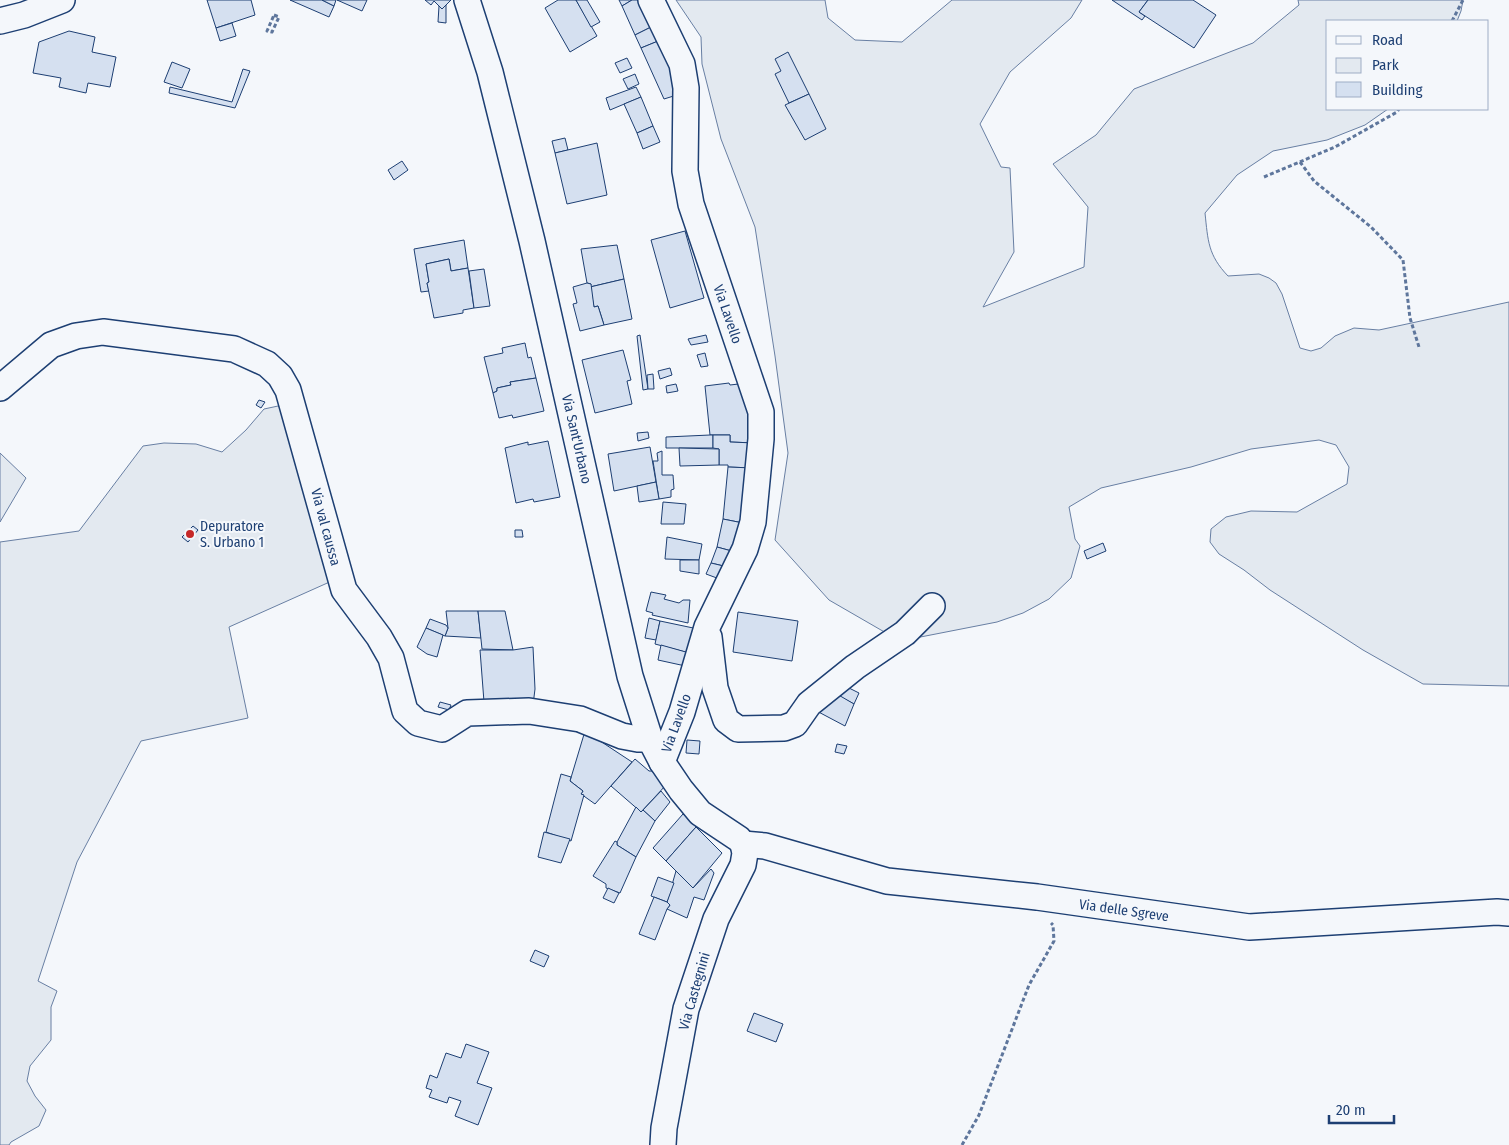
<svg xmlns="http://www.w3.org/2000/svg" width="1509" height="1145" viewBox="0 0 1509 1145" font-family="'Fira Sans Condensed',sans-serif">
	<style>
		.green { fill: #e3e9f0; stroke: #687fa3 }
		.building { fill: #d5e0f0; stroke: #1d3f73 }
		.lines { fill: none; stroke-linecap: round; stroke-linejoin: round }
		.minor-casing { stroke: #1d3f73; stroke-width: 28 }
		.path { stroke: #5e769c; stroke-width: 3; stroke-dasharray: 4 2.5; stroke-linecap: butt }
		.minor { stroke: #f4f7fb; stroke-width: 25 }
		.poi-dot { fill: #c62828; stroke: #f4f7fb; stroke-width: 2 }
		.labels { text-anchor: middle; stroke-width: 4; stroke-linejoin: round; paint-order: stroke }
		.street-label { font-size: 14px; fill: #1d3f73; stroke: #f4f7fb }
		.poi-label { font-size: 14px; fill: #1d3f73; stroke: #f4f7fb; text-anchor: start }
	</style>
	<rect width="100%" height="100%" fill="#f4f7fb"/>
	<!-- green -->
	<g class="green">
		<path d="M 676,0 L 825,0 L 828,18 L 855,40 L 902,42 L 952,0 L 1082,0 L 1071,18 L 1010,72 L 980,124 L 1001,167 L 1010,168 L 1014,252 L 983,307 L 1084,267 L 1088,207 L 1053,164 L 1096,135 L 1134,89 L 1253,43 L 1299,5 L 1298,0 L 1463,0 L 1461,11 L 1457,21 L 1328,21 L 1328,109 L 1388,109 L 1365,125 L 1327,140 L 1273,151 L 1237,175 L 1205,213 C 1208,241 1208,255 1228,276 L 1259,274 L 1269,278 L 1276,283 L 1282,294 L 1300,348 L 1311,351 L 1321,348 L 1335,336 L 1354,328 L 1379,330 L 1509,302 L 1509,686 L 1423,684 L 1363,650 L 1270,590 L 1244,570 L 1219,554 L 1210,542 L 1211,529 L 1226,517 L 1251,511 L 1297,512 L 1347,484 L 1349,467 L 1336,445 L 1319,440 L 1251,449 L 1191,467 L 1101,488 L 1069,507 L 1075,539 L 1080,546 L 1071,578 L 1049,599 L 1023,613 L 997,622 L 900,641 L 829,600 L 775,540 L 788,453 L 775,356 L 755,227 L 721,139 L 702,64 L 701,37 Z"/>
		<polygon points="297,402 343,576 229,627 248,718 141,741 77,862 38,981 57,991 51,1007 51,1040 30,1066 27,1081 35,1096 46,1110 39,1126 11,1142 9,1145 0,1145 0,542 79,531 143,446 164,443 196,444 222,452 246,430 264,409"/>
		<polygon points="0,453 26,478 0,522"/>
	</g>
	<!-- building -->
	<g class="building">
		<polygon points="207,0 251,0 255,15 216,28"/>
		<polygon points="290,0 322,0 334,6 329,17"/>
		<polygon points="322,0 336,0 334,6"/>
		<polygon points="337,0 367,0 362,11"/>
		<polygon points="425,0 451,0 442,9 434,1 431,5"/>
		<polygon points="558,0 576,0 597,36 570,52 545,8"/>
		<polygon points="576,0 587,0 600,22 591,27"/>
		<polygon points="619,0 632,0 622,6"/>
		<polygon points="632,0 646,0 657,24 635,35 622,6"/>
		<polygon points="1112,0 1148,0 1139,12 1145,16 1142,20"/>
		<polygon points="1148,0 1193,0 1216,15 1194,48 1139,12"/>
		<polygon points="446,5 446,23 438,22 439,6 442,9"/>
		<polygon points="232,23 236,36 220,41 216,28"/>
		<polygon points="657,24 663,39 641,48 635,35"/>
		<polygon points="69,31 95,37 92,52 116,57 110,87 88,83 86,93 59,87 61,78 33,73 39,42"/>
		<polygon points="663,39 680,94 664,99 641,48"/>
		<polygon points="788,52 809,94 789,103 775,74 781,71 775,59"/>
		<polygon points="627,58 632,68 620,73 615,63"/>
		<polygon points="172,62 190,69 182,88 164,82"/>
		<polygon points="243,69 250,71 235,108 169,93 170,87 232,102"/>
		<polygon points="635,74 639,84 628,89 623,79"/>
		<polygon points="636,87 641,97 610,110 606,98"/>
		<polygon points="809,94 826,129 805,140 785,105"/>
		<polygon points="641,97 653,126 637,133 624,104"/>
		<polygon points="653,126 660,142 643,149 637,133"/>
		<polygon points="565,138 568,150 555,153 552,141"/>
		<polygon points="597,143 607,195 567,204 555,153"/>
		<polygon points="402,161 408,170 394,180 388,170"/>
		<polygon points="685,231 704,298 670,308 651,240"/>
		<polygon points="464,240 468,268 451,271 449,259 426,264 429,282 427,283 429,291 421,292 414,249"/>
		<polygon points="617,245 624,279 590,287 591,284 587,283 581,249"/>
		<polygon points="449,259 451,271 468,268 474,308 463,310 463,313 434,318 427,283 429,282 426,264"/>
		<polygon points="484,269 490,306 474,308 469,271"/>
		<polygon points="624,279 632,319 604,325 598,306 594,307 590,287"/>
		<polygon points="587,283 591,284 594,307 598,306 604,325 580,331 573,304 577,303 573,287"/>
		<polygon points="640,335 648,389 643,390 637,336"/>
		<polygon points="706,335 708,342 691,345 688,339"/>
		<polygon points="525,343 528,358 531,357 536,378 510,382 511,385 497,388 497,391 493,393 484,357 503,353 502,348"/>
		<polygon points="623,350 631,380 627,381 632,404 595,413 582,360"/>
		<polygon points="705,353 708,366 701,367 697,355"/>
		<polygon points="670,368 672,375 660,379 658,371"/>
		<polygon points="653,374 654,389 648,389 647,375"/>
		<polygon points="536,378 544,411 513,418 512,415 499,418 493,393 497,391 497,388 511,385 510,382"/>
		<polygon points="729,383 730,385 747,383 755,443 730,442 730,435 710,435 705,386"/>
		<polygon points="676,384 678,391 667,393 666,386"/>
		<polygon points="259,400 265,402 261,408 256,405"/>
		<polygon points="648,432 649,438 638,441 637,433"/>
		<polygon points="710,435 713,435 713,448 666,448 666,437"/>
		<polygon points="713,435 730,435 730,442 755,443 753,468 728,467 728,465 719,465 719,449 713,448"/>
		<polygon points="548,441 560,497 534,502 533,499 516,503 505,448 528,442 528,445"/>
		<polygon points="650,447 656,482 614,491 608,454"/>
		<polygon points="679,448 719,449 719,465 680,466"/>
		<polygon points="662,451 662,475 673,475 674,489 671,490 671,497 659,499 653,461 658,461 657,453"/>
		<polygon points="728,467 753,468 748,524 723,519"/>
		<polygon points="656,482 659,499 639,502 637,486"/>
		<polygon points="663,502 686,504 684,524 661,524"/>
		<polygon points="723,519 748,524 739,553 717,547"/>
		<polygon points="193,526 198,530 188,542 182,537"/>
		<polygon points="515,530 522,530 523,537 515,537"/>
		<polygon points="667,537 702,544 699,560 665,559"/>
		<polygon points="1103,543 1106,551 1087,559 1084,551"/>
		<polygon points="717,547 739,553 732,568 711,563"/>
		<polygon points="680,560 699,560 699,574 680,571"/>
		<polygon points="711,563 732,568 725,581 706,574"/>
		<polygon points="651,592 666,595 664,599 679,603 683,600 690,600 688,623 652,615 653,613 646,611"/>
		<polygon points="446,611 478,611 481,638 445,636 448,628"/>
		<polygon points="478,611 505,611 513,650 482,649"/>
		<polygon points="738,612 798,621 792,661 733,652"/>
		<polygon points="649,618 660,621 656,640 645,638"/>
		<polygon points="430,619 446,625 448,628 445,636 426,628"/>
		<polygon points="660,621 698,629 693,654 655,644"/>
		<polygon points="426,628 443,635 437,657 427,654 417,647"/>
		<polygon points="661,645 693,654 690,667 658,660"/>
		<polygon points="533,647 535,689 533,705 484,702 480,650 513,650"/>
		<polygon points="841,684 859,693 854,704 837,695"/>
		<polygon points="830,690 854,704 845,726 811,708"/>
		<polygon points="440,702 451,705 449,710 438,707"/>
		<polygon points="585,731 632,762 595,804 581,794 583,791 570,781"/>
		<polygon points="687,740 700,741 699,754 686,753"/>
		<polygon points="837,744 847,746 844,754 835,752"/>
		<polygon points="635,759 649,771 652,771 666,785 641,812 611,786"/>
		<polygon points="561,774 571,777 570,781 583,791 581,794 584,795 571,841 546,832"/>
		<polygon points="661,791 670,802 655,821 643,810"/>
		<polygon points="636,807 641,812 643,810 655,821 636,857 617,845 617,842"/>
		<polygon points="683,814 696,827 666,861 653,848"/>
		<polygon points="696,827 722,853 693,888 666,861"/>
		<polygon points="544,832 570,839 561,863 538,857"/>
		<polygon points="615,841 617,842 617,845 636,857 620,893 606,888 606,884 593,876"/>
		<polygon points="711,869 714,873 704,900 694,897 687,918 667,909 670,905 667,902 676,871 693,888"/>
		<polygon points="658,877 674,883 667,902 651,896"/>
		<polygon points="608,888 619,893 614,903 603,898"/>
		<polygon points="654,897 667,902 670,905 667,909 655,940 639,934"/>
		<polygon points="535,950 549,956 544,967 530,961"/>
		<polygon points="754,1013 783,1024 776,1042 747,1031"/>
		<polygon points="466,1044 489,1052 477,1083 492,1088 478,1125 455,1116 461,1101 449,1097 447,1103 429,1097 432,1090 426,1088 430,1075 437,1078 446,1053 461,1058"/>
	</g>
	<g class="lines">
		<defs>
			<g id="minor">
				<polyline points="467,0 490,72 532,241 630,676 650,739 662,762 681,790 700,813 739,839 743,844 745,853 743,865 716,919 686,1009 664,1128 663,1145"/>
				<polyline points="651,0 682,64 686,88 685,171 691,204 761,412 761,439 753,522 745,549 707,627 682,712 662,762"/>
				<polyline points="0,21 24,15 62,0"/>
				<polyline points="0,388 51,345 76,336 103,332 234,349 267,364 280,376 288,390 344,590 379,637 391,658 405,711 418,723 442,729 467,713 529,711 580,719 622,736 638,739 650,739"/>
				<polyline points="709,637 715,688 726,720 738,729 784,728 795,724 809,704 855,667 905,633 932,606"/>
				<polyline points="743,844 765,846 887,881 1037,897 1249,927 1497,912 1509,913"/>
			</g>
		</defs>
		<!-- minor casing -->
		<use href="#minor" class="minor-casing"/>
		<!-- path -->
		<g class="path">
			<polygon points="274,15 279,17 272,32 267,31"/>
			<polyline points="1452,21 1463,0"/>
			<polyline points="1300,162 1314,181 1371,227 1403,260 1410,318 1419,347"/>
			<polyline points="1264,177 1335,147 1397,112 1399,109"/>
			<polyline points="962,1145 979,1115 1029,985 1054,941 1053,925 1051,923"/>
		</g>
		<!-- minor -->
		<use href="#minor" class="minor"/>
	</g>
	<!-- markers -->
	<circle class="poi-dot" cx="190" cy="534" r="5"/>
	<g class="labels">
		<!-- street labels -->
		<g class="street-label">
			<text transform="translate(728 314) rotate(71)" y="5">Via Lavello</text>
			<text transform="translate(577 439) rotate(77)" y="5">Via Sant'Urbano</text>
			<text transform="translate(326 527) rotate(75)" y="5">Via val caussa</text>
			<text transform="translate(676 723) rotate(-70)" y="5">Via Lavello</text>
			<text transform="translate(1124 910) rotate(8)" y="5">Via delle Sgreve</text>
			<text transform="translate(694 991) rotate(-74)" y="5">Via Castegnini</text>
		</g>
		<!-- poi labels -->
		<g class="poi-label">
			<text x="200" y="531">Depuratore<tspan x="200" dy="16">S. Urbano 1</tspan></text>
		</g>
	</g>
	<!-- legend -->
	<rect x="1326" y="20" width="162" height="90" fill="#f4f7fb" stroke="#9eadc5"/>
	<rect x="1336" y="36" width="25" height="8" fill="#f4f7fb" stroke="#9eadc5"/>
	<text x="1372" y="45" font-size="15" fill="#1d3f73">Road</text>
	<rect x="1336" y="58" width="25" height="15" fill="#e3e9f0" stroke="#9eadc5"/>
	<text x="1372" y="70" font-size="15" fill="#1d3f73">Park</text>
	<rect x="1336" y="82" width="25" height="15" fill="#d5e0f0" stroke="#9eadc5"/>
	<text x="1372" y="95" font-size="15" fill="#1d3f73">Building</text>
	<!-- scale -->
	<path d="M1329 1115v8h65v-8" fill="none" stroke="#1d3f73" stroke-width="2.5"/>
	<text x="1336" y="1115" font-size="15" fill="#1d3f73" stroke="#f4f7fb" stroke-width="4" paint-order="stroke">20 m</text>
</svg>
